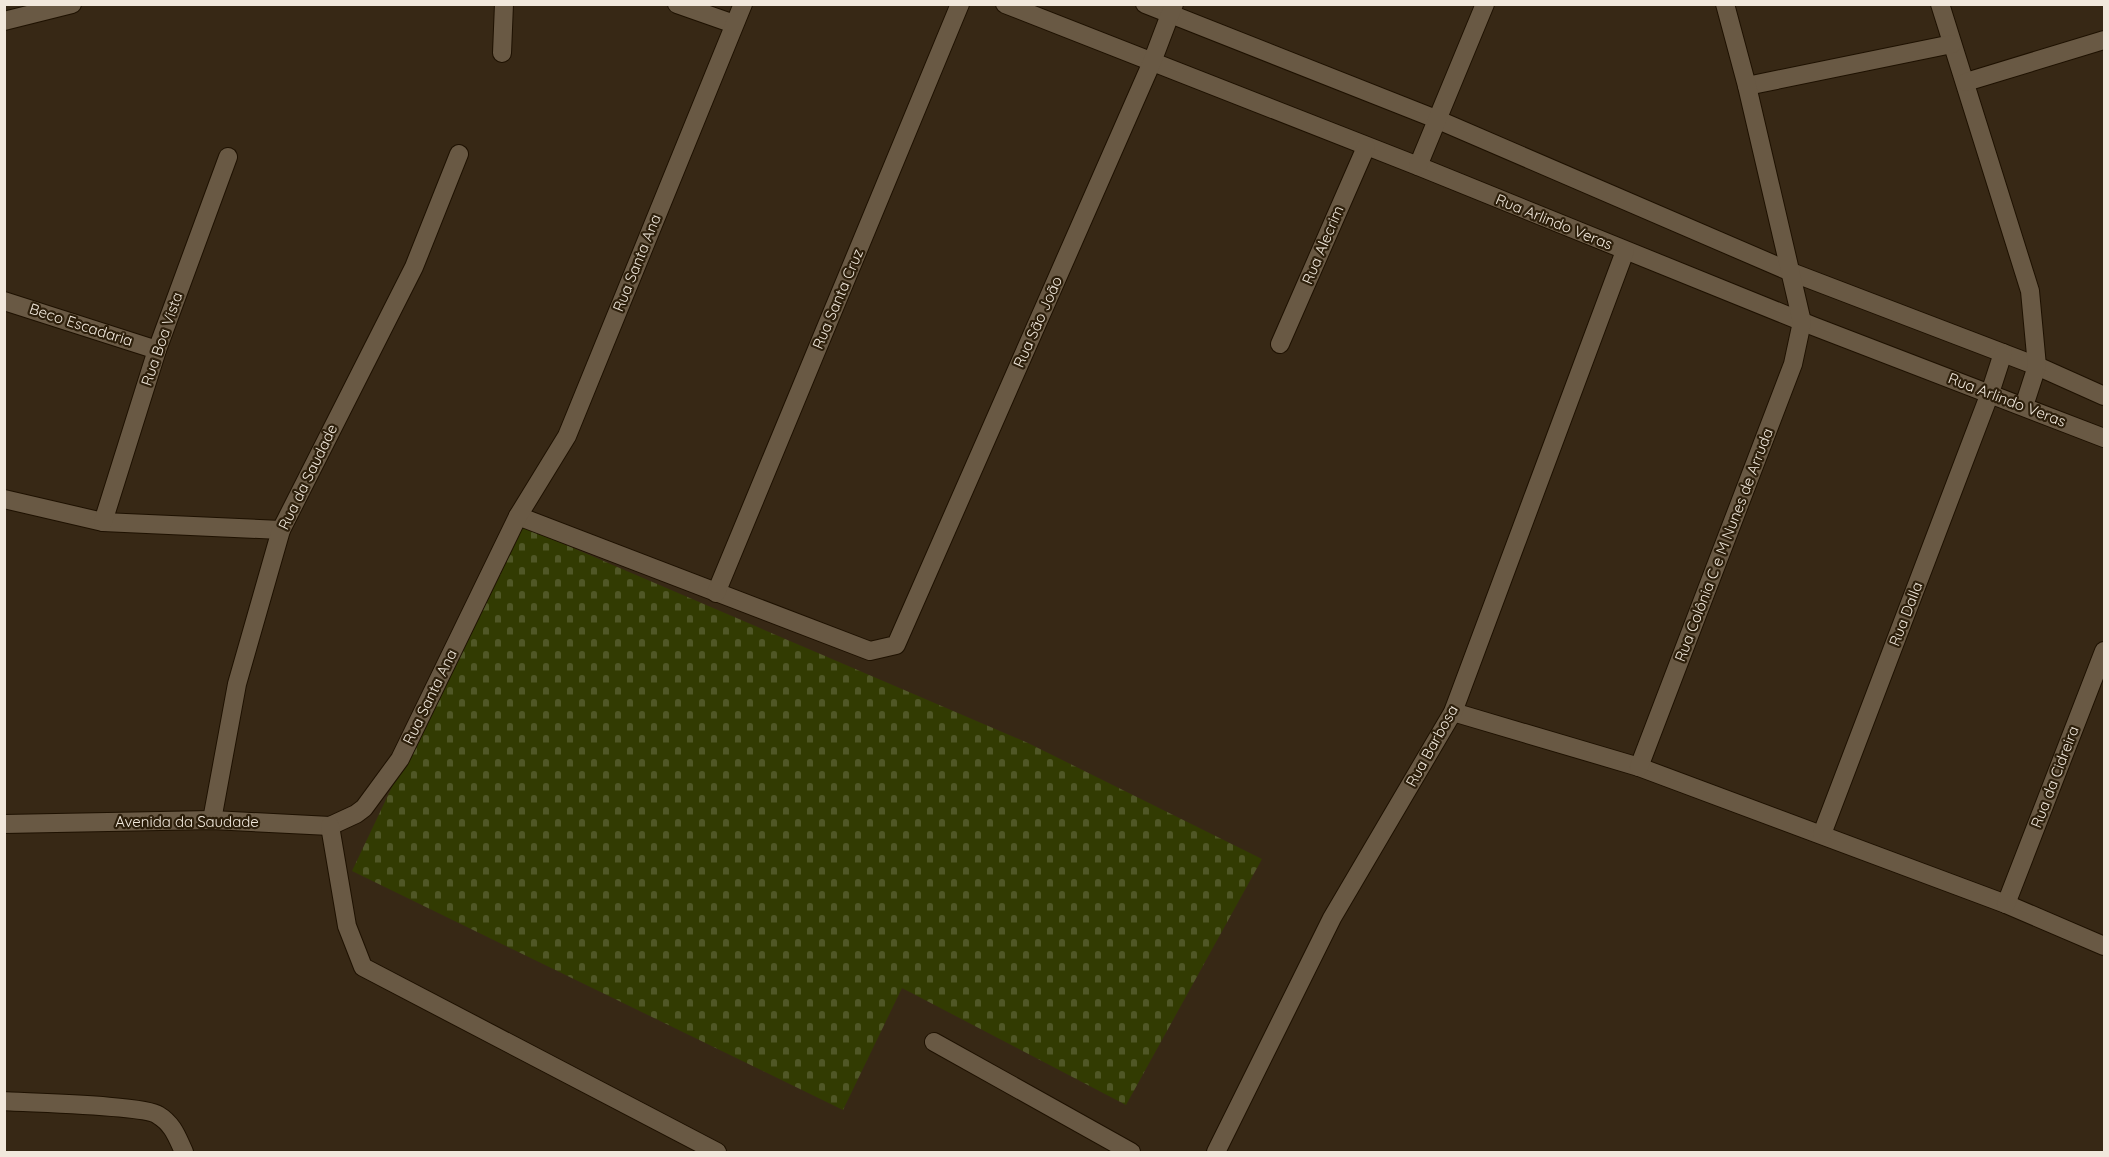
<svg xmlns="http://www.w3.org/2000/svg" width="2109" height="1157" viewBox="0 0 2109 1157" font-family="Quicksand,sans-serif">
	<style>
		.cemetery { fill: url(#cemetery-stones) }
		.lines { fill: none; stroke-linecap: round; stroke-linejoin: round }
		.minor-casing { stroke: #1e1101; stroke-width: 20 }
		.minor { stroke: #695944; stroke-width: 18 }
		.labels { text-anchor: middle; stroke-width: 4.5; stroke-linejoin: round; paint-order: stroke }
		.street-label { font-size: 15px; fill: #f1e8dc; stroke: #2d1f0b }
	</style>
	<defs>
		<pattern id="cemetery-stones" width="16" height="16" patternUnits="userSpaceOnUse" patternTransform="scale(1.5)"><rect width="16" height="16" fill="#323b02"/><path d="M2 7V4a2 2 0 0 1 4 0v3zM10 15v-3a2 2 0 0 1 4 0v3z" fill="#505726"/></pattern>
	</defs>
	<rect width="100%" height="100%" fill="#372815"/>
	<!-- cemetery -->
	<polygon class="cemetery" points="517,524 1028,743 1262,859 1126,1105 902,988 843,1110 352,871"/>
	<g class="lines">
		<defs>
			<g id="minor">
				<polyline points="677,4 734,24"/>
				<polyline points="1005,4 1418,166 1813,326 2104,438"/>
				<polyline points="1145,4 1436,119 1791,272 2037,366 2104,396"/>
				<polyline points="1940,4 2030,291 2037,366 2024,406"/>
				<polyline points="4,21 72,4"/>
				<polyline points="502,53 504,4"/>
				<polyline points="1966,82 2104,40"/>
				<polyline points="1747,86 1952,44"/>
				<polyline points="1418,166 1485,4"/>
				<polyline points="4,301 157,350"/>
				<polyline points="1280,344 1366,147"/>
				<polyline points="4,499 103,522 281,530"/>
				<polyline points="518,516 870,651 896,645 1152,62 1174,4"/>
				<polyline points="103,522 157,350 228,157"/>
				<polyline points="716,593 960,4"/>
				<polyline points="1453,712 1639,767 2006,904 2104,946"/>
				<polyline points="1639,767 1793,364 1802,322 1747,86 1725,4"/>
				<polyline points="212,820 237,684 281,530 414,267 459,154"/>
				<polyline points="4,824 212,820 330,826 356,814 364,808 400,759 518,516 567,436 743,4"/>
				<polyline points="330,826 347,926 363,967 717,1152"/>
				<polyline points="1822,834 1990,393 2003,353"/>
				<polyline points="2006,904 2104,651"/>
				<polyline points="934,1042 1131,1152"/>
				<path d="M 4,1101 C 29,1103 144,1105 158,1115 C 173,1124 177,1137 184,1152"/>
				<polyline points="1216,1152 1332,918 1453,712 1625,251"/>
			</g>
		</defs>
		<!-- minor casing -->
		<use href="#minor" class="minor-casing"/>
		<!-- minor -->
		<use href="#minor" class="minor"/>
	</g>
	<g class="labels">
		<!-- street labels -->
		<g class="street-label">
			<text transform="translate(1554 222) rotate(22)" y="5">Rua Arlindo Veras</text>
			<text transform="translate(1323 245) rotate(-67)" y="5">Rua Alecrim</text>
			<text transform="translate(637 263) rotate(-68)" y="5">Rua Santa Ana</text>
			<text transform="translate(838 299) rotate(-67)" y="5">Rua Santa Cruz</text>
			<text transform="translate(1038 322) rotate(-66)" y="5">Rua São João</text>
			<text transform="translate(81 325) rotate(18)" y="5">Beco Escadaria</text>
			<text transform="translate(162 339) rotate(-71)" y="5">Rua Boa Vista</text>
			<text transform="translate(2007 400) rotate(21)" y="5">Rua Arlindo Veras</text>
			<text transform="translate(308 477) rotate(-64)" y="5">Rua da Saudade</text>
			<text transform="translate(1724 545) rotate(-69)" y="5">Rua Colônia C e M Nunes de Arruda</text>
			<text transform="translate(1906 614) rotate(-69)" y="5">Rua Dalla</text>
			<text transform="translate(430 697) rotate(-64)" y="5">Rua Santa Ana</text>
			<text transform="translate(1432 746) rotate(-61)" y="5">Rua Barbosa</text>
			<text transform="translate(2055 777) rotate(-69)" y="5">Rua da Cidreira</text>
			<text x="187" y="827">Avenida da Saudade</text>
		</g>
	</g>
	<!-- border -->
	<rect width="2109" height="1157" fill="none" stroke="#f1e8dc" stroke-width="12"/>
</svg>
